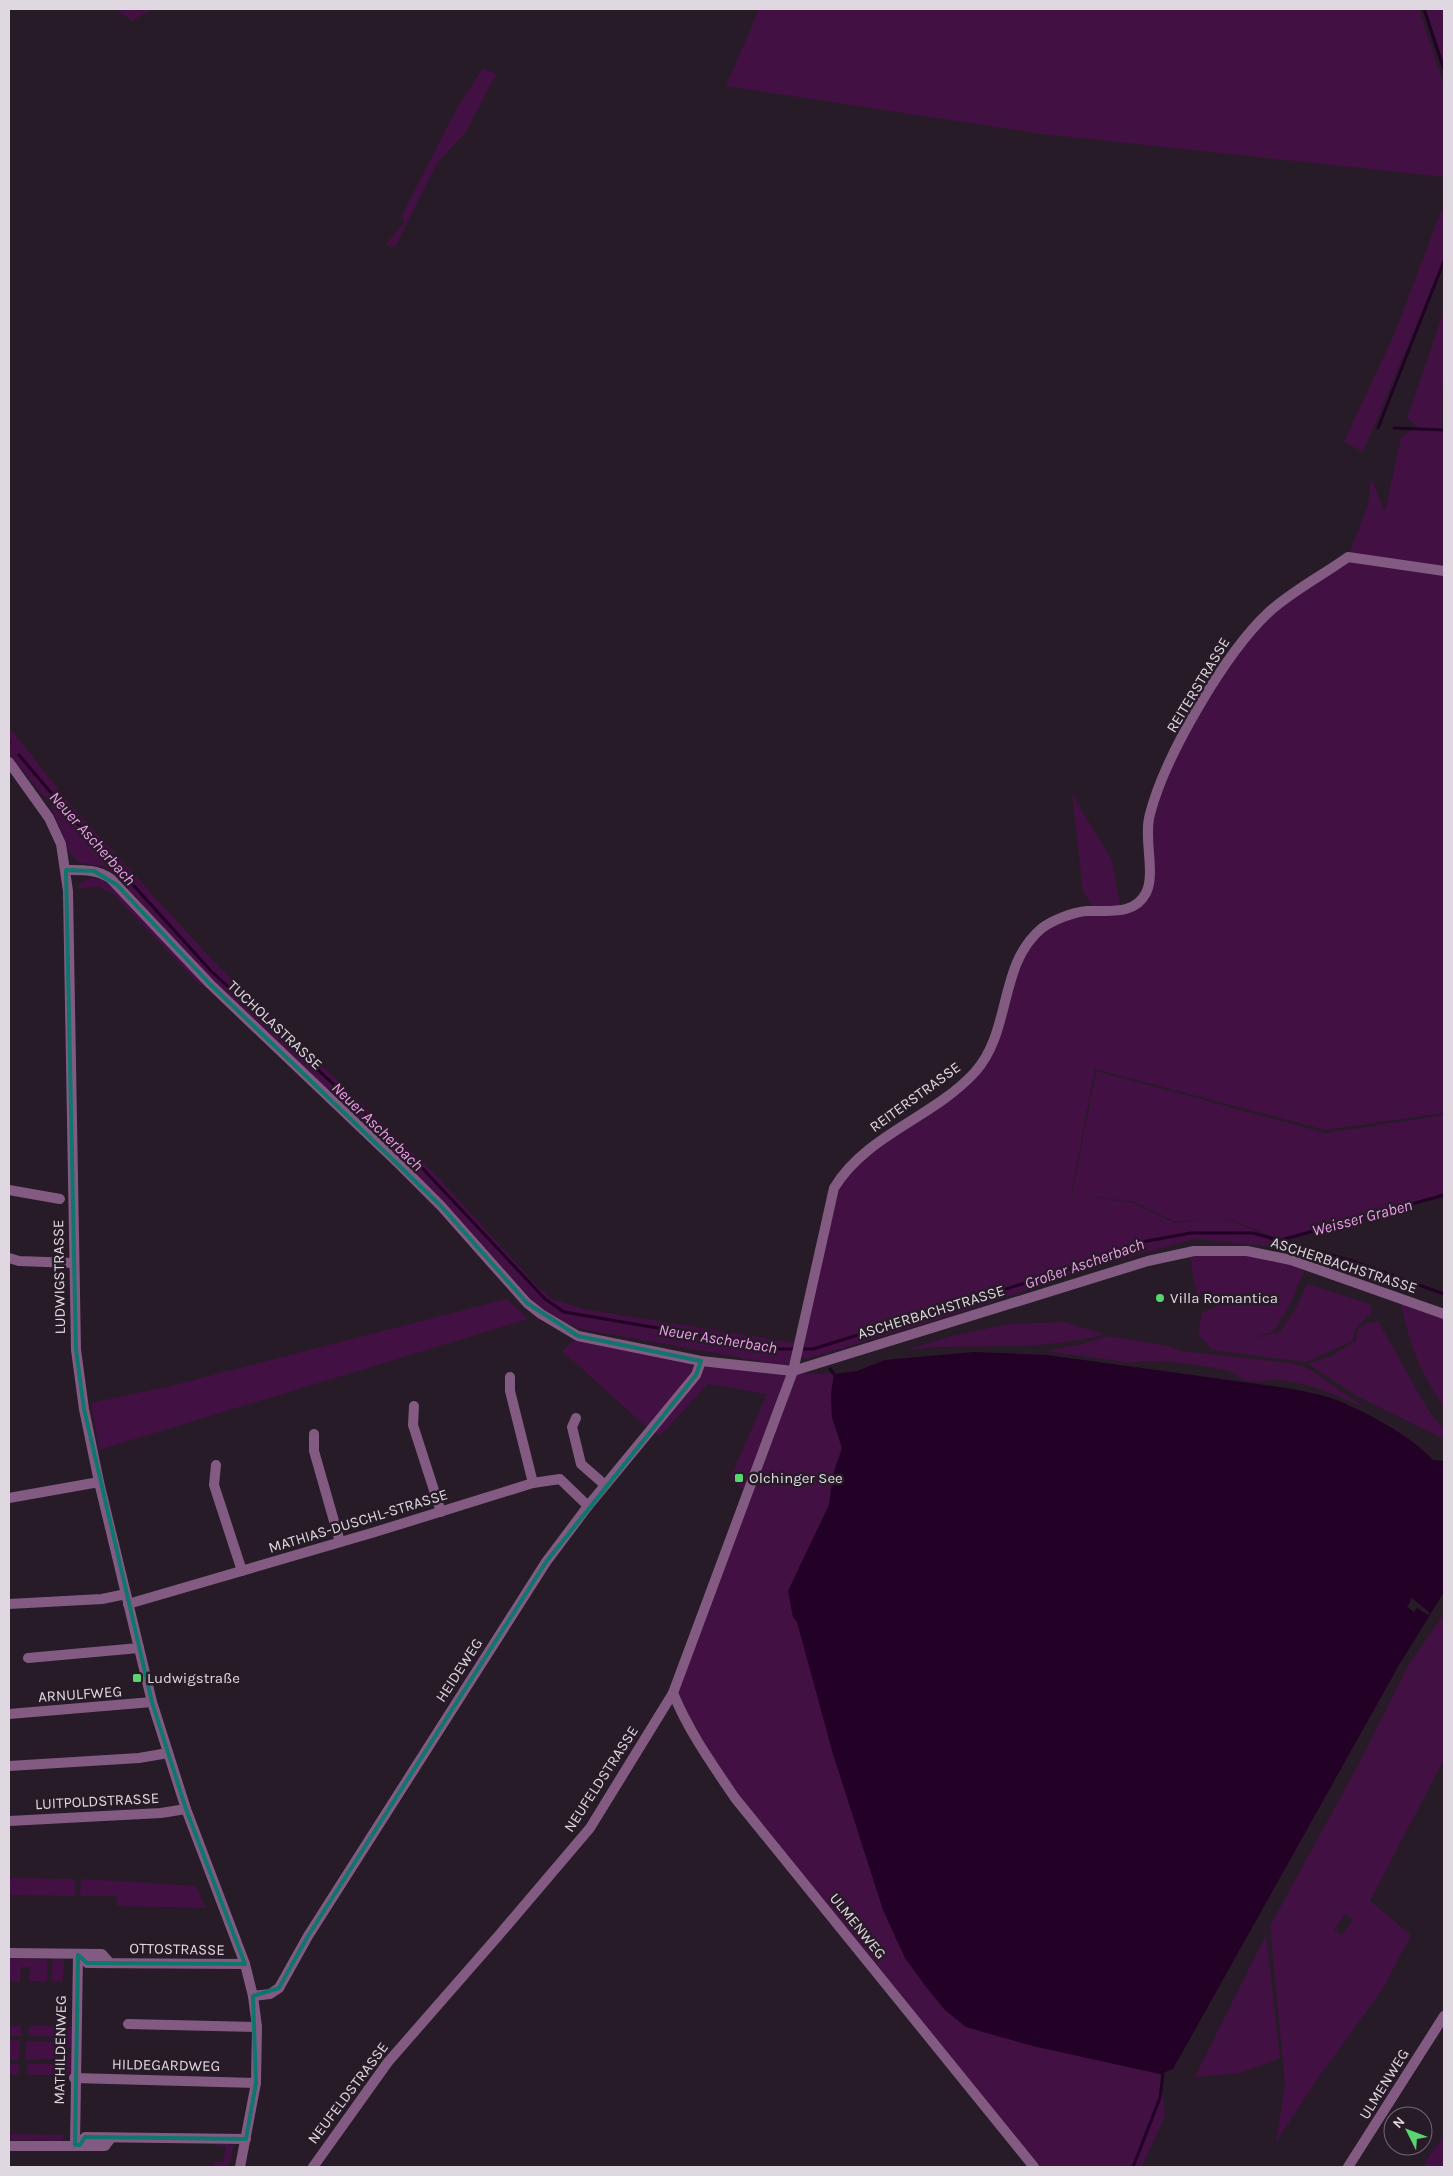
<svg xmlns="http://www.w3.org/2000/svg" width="1453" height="2176" viewBox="0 0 1453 2176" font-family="Karla,sans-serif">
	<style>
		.green { fill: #431044; fill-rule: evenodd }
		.water { fill: #230025 }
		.pier { fill: #271b27 }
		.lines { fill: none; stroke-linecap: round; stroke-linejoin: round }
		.stream { stroke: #230025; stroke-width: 3 }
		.street { stroke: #835b82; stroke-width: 10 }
		.marked { fill: none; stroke: #0f766e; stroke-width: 4; stroke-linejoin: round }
		.poi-dot { fill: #58d570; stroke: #271b27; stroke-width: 2 }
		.labels { text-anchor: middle; stroke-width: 5; stroke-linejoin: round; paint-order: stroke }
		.street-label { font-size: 15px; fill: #e0d8e0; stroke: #271b27 }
		.poi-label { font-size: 15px; fill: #e0d8e0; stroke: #271b27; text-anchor: start }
		.water-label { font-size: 16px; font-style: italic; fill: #f09def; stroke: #271b27 }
	</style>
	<rect width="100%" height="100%" fill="#271b27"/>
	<!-- green -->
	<g class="green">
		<polygon points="115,9 152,9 132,21"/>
		<polygon points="759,9 1419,9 1444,86 1444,177 1043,134 726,86"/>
		<polygon points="1426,9 1444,9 1444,63"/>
		<polygon points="483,68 496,74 466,132 437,163 395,247 385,245 404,223 402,215 457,108"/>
		<polygon points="1444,203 1444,258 1363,452 1344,442 1396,330"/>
		<polygon points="1444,311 1442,431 1444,432 1444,1113 1325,1130 1095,1069 1071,1194 1133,1203 1175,1223 1209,1218 1176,1222 1134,1202 1072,1194 1096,1071 1326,1133 1444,1115 1444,1195 1278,1239 1235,1221 1214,1218 1235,1222 1278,1241 1266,1246 1194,1239 1096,1267 940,1319 806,1359 797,1354 843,1173 955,1090 990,1052 1015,973 1027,947 1060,918 1097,911 1083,892 1072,794 1112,860 1121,910 1146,892 1149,817 1193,716 1270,611 1348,557 1368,504 1371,478 1385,512 1401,437 1418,427 1407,418"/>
		<polygon points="9,727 72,806 217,965 433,1172 537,1286 552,1299 584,1309 795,1343 790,1363 786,1366 582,1329 557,1319 540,1309 464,1224 187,955 107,867 81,863 75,859 69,851 50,804 9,754"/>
		<polygon points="91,878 100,879 112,886 203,983 202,985 200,985 112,893 99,887 77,888 83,881"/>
		<path d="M 1194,1251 L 1247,1251 L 1306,1266 L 1289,1307 L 1274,1331 L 1253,1338 L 1280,1332 L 1296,1308 L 1307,1284 L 1370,1304 L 1372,1312 L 1356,1328 L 1352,1341 L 1306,1362 L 1212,1350 L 1198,1334 L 1202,1312 L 1215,1308 L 1219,1301 C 1217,1292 1209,1289 1201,1292 L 1200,1300 L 1195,1300 L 1197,1285 L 1194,1285 L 1191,1259 Z"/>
		<polygon points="507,1299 528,1319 99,1450 91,1403 170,1386"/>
		<path d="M 1400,1301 L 1444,1317 L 1444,1406 C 1417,1368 1411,1346 1400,1301 Z"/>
		<polygon points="1378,1321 1428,1410 1444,1430 1444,1439 1357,1396 1308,1364 1331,1356 1356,1341 1358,1329 1368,1322 1369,1324"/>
		<path d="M 1064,1322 L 1104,1334 C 1040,1353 971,1342 905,1350 L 952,1336 L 1009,1324 Z"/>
		<polygon points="578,1336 701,1361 793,1371 809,1374 834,1374 831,1394 832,1417 842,1448 833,1475 829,1505 788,1591 793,1617 797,1621 905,1958 927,1988 945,2010 966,2027 1033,2046 1160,2074 1165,2116 1142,2167 1034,2167 735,1798 673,1693 747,1492 730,1478 767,1394 708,1384 660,1436 650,1430 562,1351"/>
		<path d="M 1108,1336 L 1168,1346 L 1181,1351 L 1291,1363 L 1308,1368 L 1369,1411 C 1338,1395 1315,1385 1280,1380 C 1268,1379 1255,1384 1242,1379 C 1238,1377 1234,1373 1229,1371 C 1210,1366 1149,1357 1132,1363 L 1046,1351 L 1084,1344 Z"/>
		<path d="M 1444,1614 L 1444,1759 L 1370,1901 L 1411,1935 L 1384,1987 L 1318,2078 L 1276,2142 L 1285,2084 L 1270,1926 L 1356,1769 L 1408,1666 ZM 1345,1914 L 1353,1920 L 1342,1935 L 1334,1930 Z"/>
		<polygon points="9,1878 72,1879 75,1882 75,1896 9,1895"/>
		<polygon points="83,1879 196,1886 206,1908 117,1906 117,1896 80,1896 81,1881"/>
		<polygon points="1266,1935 1280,2058 1241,2073 1195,2077"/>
		<polygon points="9,1958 47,1959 47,1981 29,1981 30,1967 21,1967 20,1982 9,1981"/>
		<polygon points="52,1959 64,1959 63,1981 52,1981"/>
		<polygon points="29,2025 72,2027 71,2048 62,2048 62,2037 28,2036"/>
		<rect x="9" y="2026" width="12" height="10"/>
		<polygon points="9,2040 20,2040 19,2060 9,2060"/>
		<polygon points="26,2041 57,2042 57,2059 26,2060"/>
		<polygon points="61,2053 72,2053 71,2075 27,2075 27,2064 61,2064"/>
		<circle cx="14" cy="2069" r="6"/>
		<polygon points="9,2134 64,2135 62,2141 9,2140"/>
		<polygon points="1444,2136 1444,2164 1441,2167 1424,2167 1427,2159"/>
		<polygon points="215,2143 234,2145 229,2167 214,2166 214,2161 224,2162 225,2146 215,2146"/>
	</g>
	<!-- water -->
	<path class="water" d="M 974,1352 L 1047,1355 L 1293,1389 C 1306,1392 1319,1394 1331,1398 C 1361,1409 1412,1436 1433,1460 L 1444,1461 L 1444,1592 L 1399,1665 L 1173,2069 L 1160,2074 L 1033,2046 L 966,2027 L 945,2010 L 927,1988 L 905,1958 L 883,1910 L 833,1754 L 797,1622 L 793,1617 L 788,1591 L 829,1505 L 833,1475 L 842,1448 L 832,1417 L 831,1394 L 834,1374 L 857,1371 L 885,1360 Z"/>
	<!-- pier -->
	<polygon class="pier" points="1412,1598 1430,1613 1428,1615 1417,1608 1414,1612 1407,1607"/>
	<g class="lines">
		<!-- stream -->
		<g class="stream">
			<polyline points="1424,9 1444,70"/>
			<polyline points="1378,428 1444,261"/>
			<polyline points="1394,428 1444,430"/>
			<polyline points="9,742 9,743"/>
			<polyline points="19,755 69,814 211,971 410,1155 545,1299 564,1312 780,1349 813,1349 1064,1271 1136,1243 1191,1233 1253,1233 1352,1261 1444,1294"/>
			<polyline points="1281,1240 1444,1195"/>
			<polyline points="830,1369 834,1374"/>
			<polyline points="1133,2167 1160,2098 1163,2073"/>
		</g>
		<!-- street -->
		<g class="street">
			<polyline points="9,762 49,818 61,844 68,891 76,1350 84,1409 99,1482 152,1702 186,1809 245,1964 253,1996 257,2027 256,2083 240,2167"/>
			<path d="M 66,870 C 82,870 97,869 111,879 L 210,984 L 400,1165 L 441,1206 L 527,1303 L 541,1314 L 578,1336 L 701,1361 L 793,1371 L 1148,1261 L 1194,1251 L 1247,1251 L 1291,1260 L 1444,1314"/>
			<polyline points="9,1190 60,1199"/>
			<polyline points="9,1258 19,1261 74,1263"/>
			<polyline points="510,1377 510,1391 533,1483"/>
			<polyline points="414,1406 413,1425 441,1512"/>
			<polyline points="576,1418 572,1427 581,1464 605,1485"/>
			<polyline points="314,1434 314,1451 340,1542"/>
			<polyline points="216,1465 214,1485 242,1571"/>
			<polyline points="9,1498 99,1482"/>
			<polyline points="9,1604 102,1599 126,1594"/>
			<polyline points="128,1604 375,1532 533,1483 560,1479 588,1506"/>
			<polyline points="28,1658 139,1648"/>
			<path d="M 673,1693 C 689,1732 712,1764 735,1798 L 1034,2167"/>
			<polyline points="9,1714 152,1702"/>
			<polyline points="9,1766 139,1758 168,1753"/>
			<polyline points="9,1821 161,1813 186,1809"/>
			<polyline points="9,1953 102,1954 110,1963"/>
			<polyline points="81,1954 87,1963 245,1964"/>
			<polyline points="253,1996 270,1994 279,1988 308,1936 546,1562 588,1506 696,1375 701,1361"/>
			<polyline points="128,2024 257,2027"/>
			<polyline points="74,2078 256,2083"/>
			<polyline points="75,2145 78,1955"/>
			<polyline points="80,2145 85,2137 246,2139"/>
			<polyline points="9,2146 105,2146 111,2138"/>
			<path d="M 313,2167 L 388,2062 L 499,1935 L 590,1828 L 673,1693 L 793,1371 L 834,1188 C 867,1134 933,1118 975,1072 C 1012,1031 998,964 1042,928 C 1053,920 1073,912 1087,911 C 1108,910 1134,916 1146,893 C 1156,873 1143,838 1150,814 C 1165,756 1225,653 1269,612 C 1292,591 1323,575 1348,557 L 1444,571"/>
			<polyline points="1348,2167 1444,2016"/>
		</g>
	</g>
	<!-- marked area -->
	<path class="marked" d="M 66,870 L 94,871 L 117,885 L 210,984 L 441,1206 L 527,1303 L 578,1336 L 701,1361 L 696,1375 L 546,1562 L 308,1936 L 279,1988 L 253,1996 L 256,2083 L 246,2139 L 85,2137 L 80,2145 L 75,2145 L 78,1955 L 87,1963 L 245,1964 L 186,1809 L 152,1702 L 84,1409 L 76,1350 Z"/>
	<!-- markers -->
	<g class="poi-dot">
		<circle cx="1160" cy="1298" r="5"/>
		<rect x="734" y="1473" width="10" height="10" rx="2.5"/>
		<rect x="132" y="1673" width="10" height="10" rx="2.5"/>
	</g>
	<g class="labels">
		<!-- street labels -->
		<g class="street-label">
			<text transform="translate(1198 685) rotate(-59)" y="5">REITERSTRASSE</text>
			<text transform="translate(275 1025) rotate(43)" y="5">TUCHOLASTRASSE</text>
			<text transform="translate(915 1097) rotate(-36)" y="5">REITERSTRASSE</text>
			<text transform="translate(1344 1265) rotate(18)" y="5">ASCHERBACHSTRASSE</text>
			<text transform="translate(59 1277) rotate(-91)" y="5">LUDWIGSTRASSE</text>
			<text transform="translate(931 1312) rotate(-17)" y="5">ASCHERBACHSTRASSE</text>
			<text transform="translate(358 1521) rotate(-17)" y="5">MATHIAS-DUSCHL-STRASSE</text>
			<text transform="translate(459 1670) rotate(-57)" y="5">HEIDEWEG</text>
			<text transform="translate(80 1694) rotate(-4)" y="5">ARNULFWEG</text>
			<text transform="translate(601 1779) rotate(-57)" y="5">NEUFELDSTRASSE</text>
			<text transform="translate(97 1801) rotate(-3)" y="5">LUITPOLDSTRASSE</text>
			<text transform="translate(858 1926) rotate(51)" y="5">ULMENWEG</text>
			<text transform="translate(177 1949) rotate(1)" y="5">OTTOSTRASSE</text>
			<text transform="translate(60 2050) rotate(-89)" y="5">MATHILDENWEG</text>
			<text transform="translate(166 2065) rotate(1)" y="5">HILDEGARDWEG</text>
			<text transform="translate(1384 2084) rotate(-58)" y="5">ULMENWEG</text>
			<text transform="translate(348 2093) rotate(-53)" y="5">NEUFELDSTRASSE</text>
		</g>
		<!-- poi labels -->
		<g class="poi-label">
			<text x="1170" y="1303">Villa Romantica</text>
			<text x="749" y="1483">Olchinger See</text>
			<text x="147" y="1683">Ludwigstraße</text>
		</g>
		<!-- water labels -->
		<g class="water-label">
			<text transform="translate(93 838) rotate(48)" y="6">Neuer Ascherbach</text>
			<text transform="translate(378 1126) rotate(44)" y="6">Neuer Ascherbach</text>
			<text transform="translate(1362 1217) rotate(-15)" y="6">Weisser Graben</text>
			<text transform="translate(1084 1263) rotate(-19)" y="6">Großer Ascherbach</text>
			<text transform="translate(718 1338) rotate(9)" y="6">Neuer Ascherbach</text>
		</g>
	</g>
	<!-- border -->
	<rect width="1453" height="2176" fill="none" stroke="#e0d8e0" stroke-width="20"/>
	<!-- north arrow -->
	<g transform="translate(1408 2131) rotate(312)"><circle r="24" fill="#271b27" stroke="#716771"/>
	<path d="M0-4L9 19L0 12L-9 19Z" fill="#58d570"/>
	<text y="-8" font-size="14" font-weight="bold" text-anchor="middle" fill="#e0d8e0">N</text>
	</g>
</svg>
